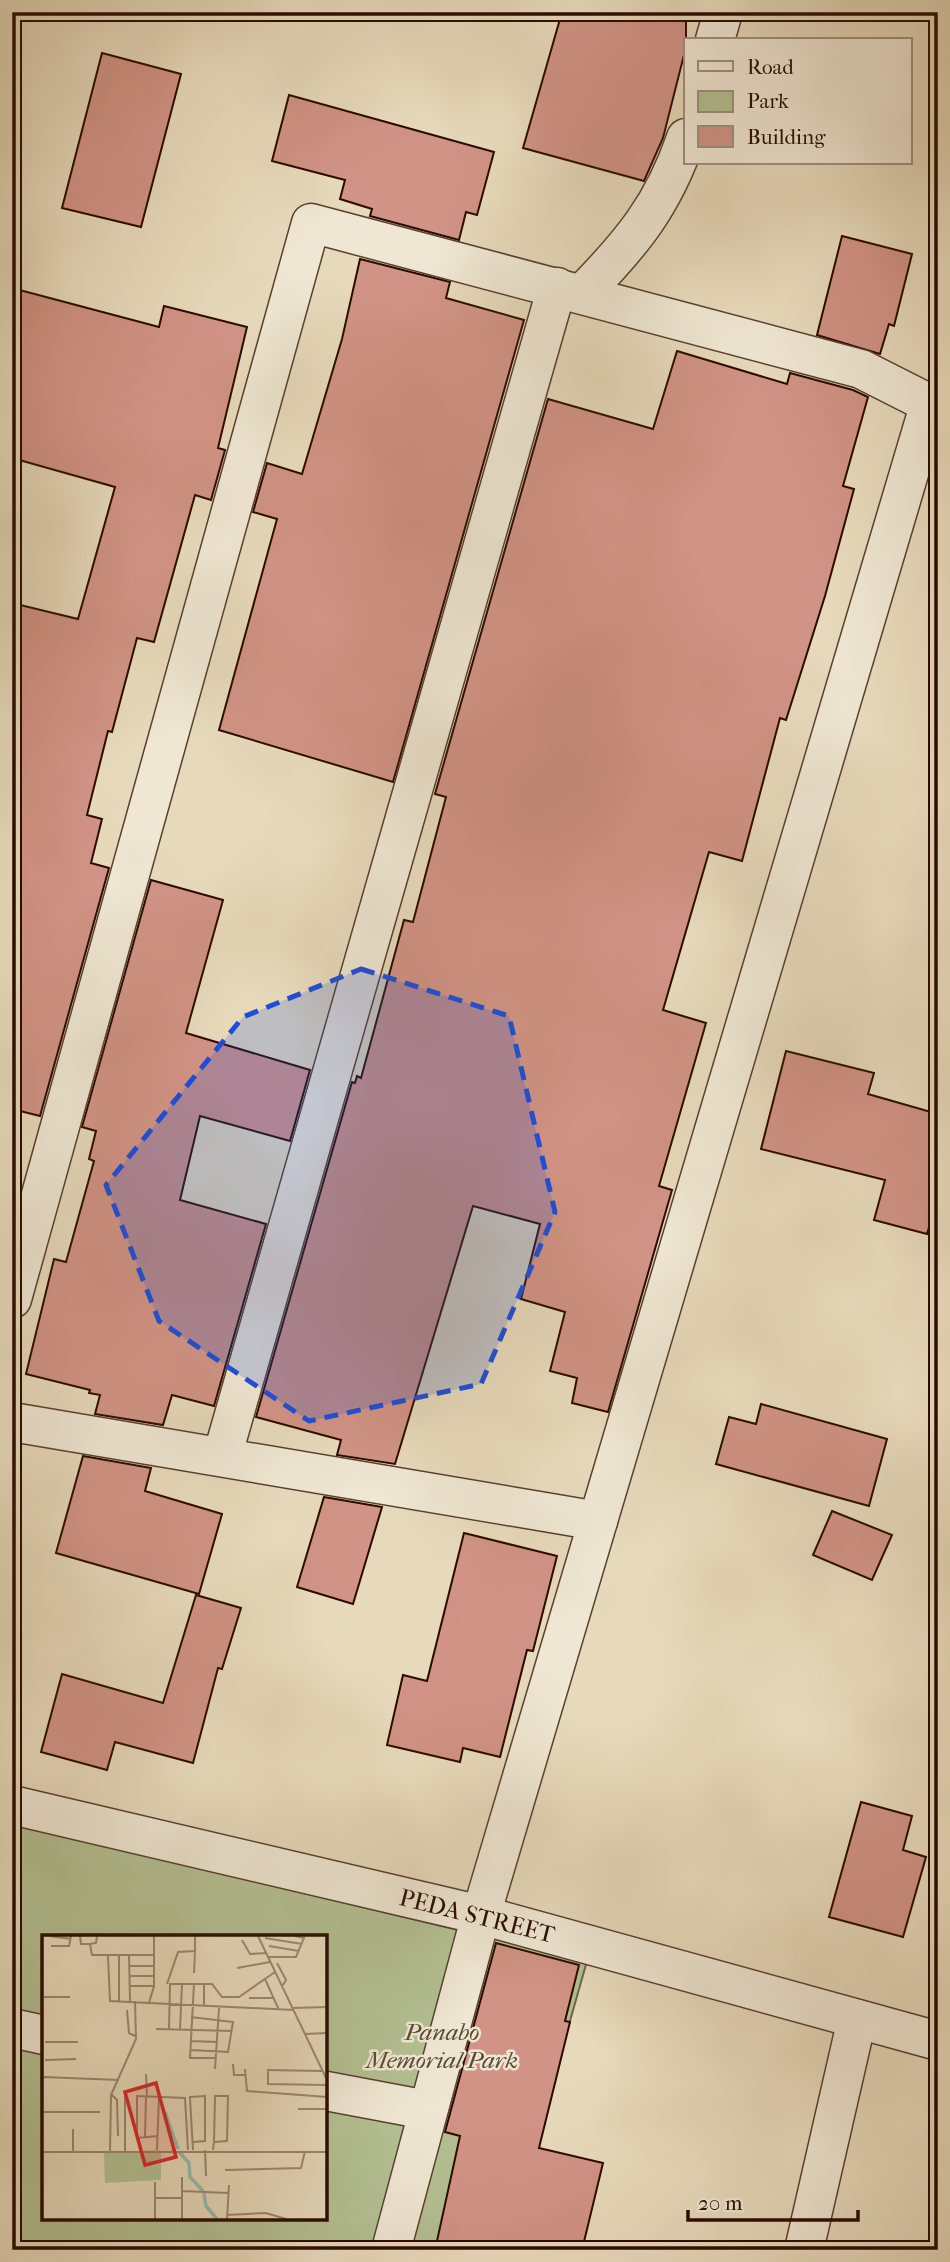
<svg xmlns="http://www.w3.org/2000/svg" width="950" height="2262" viewBox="0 0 950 2262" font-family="'IM FELL French Canon',serif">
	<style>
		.green { fill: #b3c092; stroke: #6e6649; stroke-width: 2; fill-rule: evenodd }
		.building { fill: #d19385; stroke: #2a0b00; stroke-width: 2 }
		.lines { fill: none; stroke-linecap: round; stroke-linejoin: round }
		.minor-casing { stroke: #593f2f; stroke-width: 41 }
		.minor { stroke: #efe7d3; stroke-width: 38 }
		.marked { fill: #1d4ed8; fill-opacity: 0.2; stroke: #1d4ed8; stroke-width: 5; stroke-dasharray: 14 9; stroke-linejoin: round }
		.labels { text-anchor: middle; stroke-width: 5; stroke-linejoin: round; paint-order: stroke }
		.street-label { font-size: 24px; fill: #2a0b00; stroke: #efe7d3 }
		.park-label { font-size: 24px; font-style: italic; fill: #5a4a33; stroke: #efe7d3 }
		.inset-river { fill: none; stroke: #97bbb0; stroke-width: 3.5 }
		.inset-road { fill: none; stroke: #9b8770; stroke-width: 2 }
		.view { fill: #d62828; fill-opacity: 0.15; stroke: #d62828; stroke-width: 3.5 }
		.inset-edge { fill: none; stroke: #2a0b00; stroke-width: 3.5 }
	</style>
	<rect width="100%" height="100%" fill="#e7dabb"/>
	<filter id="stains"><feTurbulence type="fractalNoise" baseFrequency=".00286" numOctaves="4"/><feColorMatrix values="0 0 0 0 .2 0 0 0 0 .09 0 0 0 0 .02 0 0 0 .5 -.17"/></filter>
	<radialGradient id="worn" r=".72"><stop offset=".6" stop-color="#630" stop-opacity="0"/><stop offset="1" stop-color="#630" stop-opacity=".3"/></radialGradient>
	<!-- green -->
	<path class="green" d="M 12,1823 L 587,1961 L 505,2250 L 12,2250 ZM 44,1937 L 326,1937 L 326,2218 L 44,2218 Z"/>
	<!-- building -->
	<g class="building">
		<polygon points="562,12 686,12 686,47 663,138 644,181 523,148"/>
		<polygon points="102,53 181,74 141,227 62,208"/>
		<polygon points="289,95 494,152 477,215 466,212 459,240 370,216 372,209 340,199 345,180 272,161"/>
		<polygon points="842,236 912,254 894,326 889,324 880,354 817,335"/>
		<polygon points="360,259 450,282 446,298 524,320 393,782 219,730 277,519 253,512 267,463 302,474 342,339"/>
		<polygon points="12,288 159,327 164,306 247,327 218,448 225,450 211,500 195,495 154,642 137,638 112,732 108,731 87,815 102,819 91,863 109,868 40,1116 12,1109 12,603 78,619 115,487 12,458"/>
		<polygon points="677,351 787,384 790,373 853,390 868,397 843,486 854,489 825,596 786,720 780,718 742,861 709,852 663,1010 706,1023 659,1186 672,1190 608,1412 572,1403 577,1378 550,1371 565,1312 521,1299 540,1224 473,1206 395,1464 337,1455 341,1440 256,1417 352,1082 355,1083 357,1076 361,1078 404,920 413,922 446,797 435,794 548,399 653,429"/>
		<polygon points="151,880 223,900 186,1033 310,1070 290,1141 200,1116 180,1200 266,1224 214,1406 172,1395 163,1425 95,1414 100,1395 89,1393 90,1390 26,1374 54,1259 66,1262 94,1161 89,1159 96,1131 82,1127"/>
		<polygon points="786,1051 874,1073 868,1094 938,1114 938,1196 927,1234 874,1220 885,1180 761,1149"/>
		<polygon points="761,1404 887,1439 869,1506 716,1464 729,1417 756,1424"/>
		<polygon points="83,1456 151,1468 145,1491 222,1514 199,1594 56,1553"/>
		<polygon points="324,1497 382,1507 353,1604 297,1587"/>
		<polygon points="832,1511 892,1535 872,1580 813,1555"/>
		<polygon points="464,1533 557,1556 533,1651 527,1650 500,1757 463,1748 460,1762 387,1745 403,1675 427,1681"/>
		<polygon points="196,1595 241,1608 222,1669 218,1668 193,1763 115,1742 107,1770 41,1752 62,1674 163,1703"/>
		<polygon points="861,1802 912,1816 903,1850 926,1857 903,1937 829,1917"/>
		<polygon points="496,1943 579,1965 565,2021 570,2022 539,2148 603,2163 582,2250 435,2250 460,2136 445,2132"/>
	</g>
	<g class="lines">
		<defs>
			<g id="minor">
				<polyline points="715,40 723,12"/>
				<path d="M 582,294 C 631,244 663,206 686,138"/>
				<polyline points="12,1299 311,223 861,369 938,408"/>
				<polyline points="12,1422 598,1521"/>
				<polyline points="222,1457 557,287"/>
				<polyline points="12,1805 481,1915 938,2041"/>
				<polyline points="12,2028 44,2035"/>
				<polyline points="326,2091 427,2110"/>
				<polyline points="391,2250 481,1915 929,406"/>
				<polyline points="804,2250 857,2019"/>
			</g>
		</defs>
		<!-- minor casing -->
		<use href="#minor" class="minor-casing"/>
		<!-- minor -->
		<use href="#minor" class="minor"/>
	</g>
	<!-- marked area -->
	<path class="marked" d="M 361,969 L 509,1016 L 555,1212 L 481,1384 L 309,1421 L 159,1321 L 106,1185 L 243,1017 Z"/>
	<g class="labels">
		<!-- street labels -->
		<g class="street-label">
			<text transform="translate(477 1916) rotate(14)" y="8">PEDA STREET</text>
		</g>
		<!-- park labels -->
		<g class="park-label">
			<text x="442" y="2040">Panabo<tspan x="442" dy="28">Memorial Park</tspan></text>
		</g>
	</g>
	<!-- overview -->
	<g transform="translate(42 1935)">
		<rect width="285" height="285" fill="#e7dabb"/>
		<path d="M 119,215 L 119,245 L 63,248 L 62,217 Z" fill="#b3c092"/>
		<path class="inset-river" d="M 123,177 L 136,214M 137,217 L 147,228 L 148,242 L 161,256M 162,258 L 164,271 L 175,284"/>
		<path class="inset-road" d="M 8,1 L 29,4M 38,1 L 39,9 L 48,9 L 54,8 L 55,1M 216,1 L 285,145M 223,3 L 260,9M 200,5 L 208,19 L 224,18M 48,9 L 50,20 L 112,20M 9,11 L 27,11 L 29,1M 227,11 L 257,16M 77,20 L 77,66M 87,20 L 88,66M 66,21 L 68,66 L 252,75M 226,22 L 254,22 L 262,3 L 253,1M 235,28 L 244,45 L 241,50M 87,31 L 113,31M 195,33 L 228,27M 0,34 L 0,150M 152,38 L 153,16M 87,41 L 113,41M 223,44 L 237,75M 125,49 L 136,17 L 153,16 L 153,1M 152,49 L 148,123 L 174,123M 87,51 L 112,51M 2,62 L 28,62M 207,63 L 232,63M 107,68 L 112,51 L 112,1M 162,72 L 162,49M 251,73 L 285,72M 85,75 L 87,98 L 95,102M 114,94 L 190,96M 127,94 L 128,49 L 170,49 L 180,62 L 197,62 L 233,37M 138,94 L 140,49M 263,99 L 285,98M 149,106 L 175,107M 3,107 L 36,107M 149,115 L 186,117 L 191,87 L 149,82M 3,125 L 34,124M 191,129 L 192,140 L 203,140M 173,134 L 177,73M 203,134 L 205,156 L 285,162M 225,135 L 281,136M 226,136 L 226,149 L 285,150M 104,139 L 105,161M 1,142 L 77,145M 69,159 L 75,165 L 76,201M 256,174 L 285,174M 0,177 L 58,177M 31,194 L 31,216M 116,201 L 95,203 L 95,161 L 143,163 L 146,215M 103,202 L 104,161M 151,207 L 163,206 L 163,161 L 148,162 L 148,163 L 151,215M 115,215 L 117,162M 163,215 L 164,241M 171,215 L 172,207 L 173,161 L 186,161 L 185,206 L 172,207M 68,216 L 69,160 L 94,104 L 93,66M 83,216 L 83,159M 0,217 L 285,217M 183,235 L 259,233 L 263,216M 140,242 L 140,284M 113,247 L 113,284M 140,256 L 186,258M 113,263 L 140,263M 185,280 L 224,278 L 244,284M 185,284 L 187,250"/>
		<path class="view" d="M 114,148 L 134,222 L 103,230 L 83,157 Z"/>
		<rect width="285" height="285" class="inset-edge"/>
	</g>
	<!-- margin -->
	<rect width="950" height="2262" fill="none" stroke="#e7dabb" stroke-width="42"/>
	<rect x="14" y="14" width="922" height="2234" fill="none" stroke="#2a0b00" stroke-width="3.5"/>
	<rect x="21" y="21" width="908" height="2220" fill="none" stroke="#2a0b00" stroke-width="2"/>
	<!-- legend -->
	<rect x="684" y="38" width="228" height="126" fill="#efe7d3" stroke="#a08f7f" stroke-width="2"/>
	<rect x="698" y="61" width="35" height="10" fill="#efe7d3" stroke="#a08f7f" stroke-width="2"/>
	<text x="747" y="74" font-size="21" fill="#2a0b00">Road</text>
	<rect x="698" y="91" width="35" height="21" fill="#b3c092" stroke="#a08f7f" stroke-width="2"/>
	<text x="747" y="108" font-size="21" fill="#2a0b00">Park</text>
	<rect x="698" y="126" width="35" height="21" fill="#d19385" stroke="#a08f7f" stroke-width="2"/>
	<text x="747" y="144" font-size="21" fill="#2a0b00">Building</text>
	<!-- scale -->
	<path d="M688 2210v10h170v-10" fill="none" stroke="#2a0b00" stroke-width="3.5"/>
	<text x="698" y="2210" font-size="21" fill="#2a0b00" stroke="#efe7d3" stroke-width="5" paint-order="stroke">20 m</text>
	<rect width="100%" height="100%" filter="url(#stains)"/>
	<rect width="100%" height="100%" fill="url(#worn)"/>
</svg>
